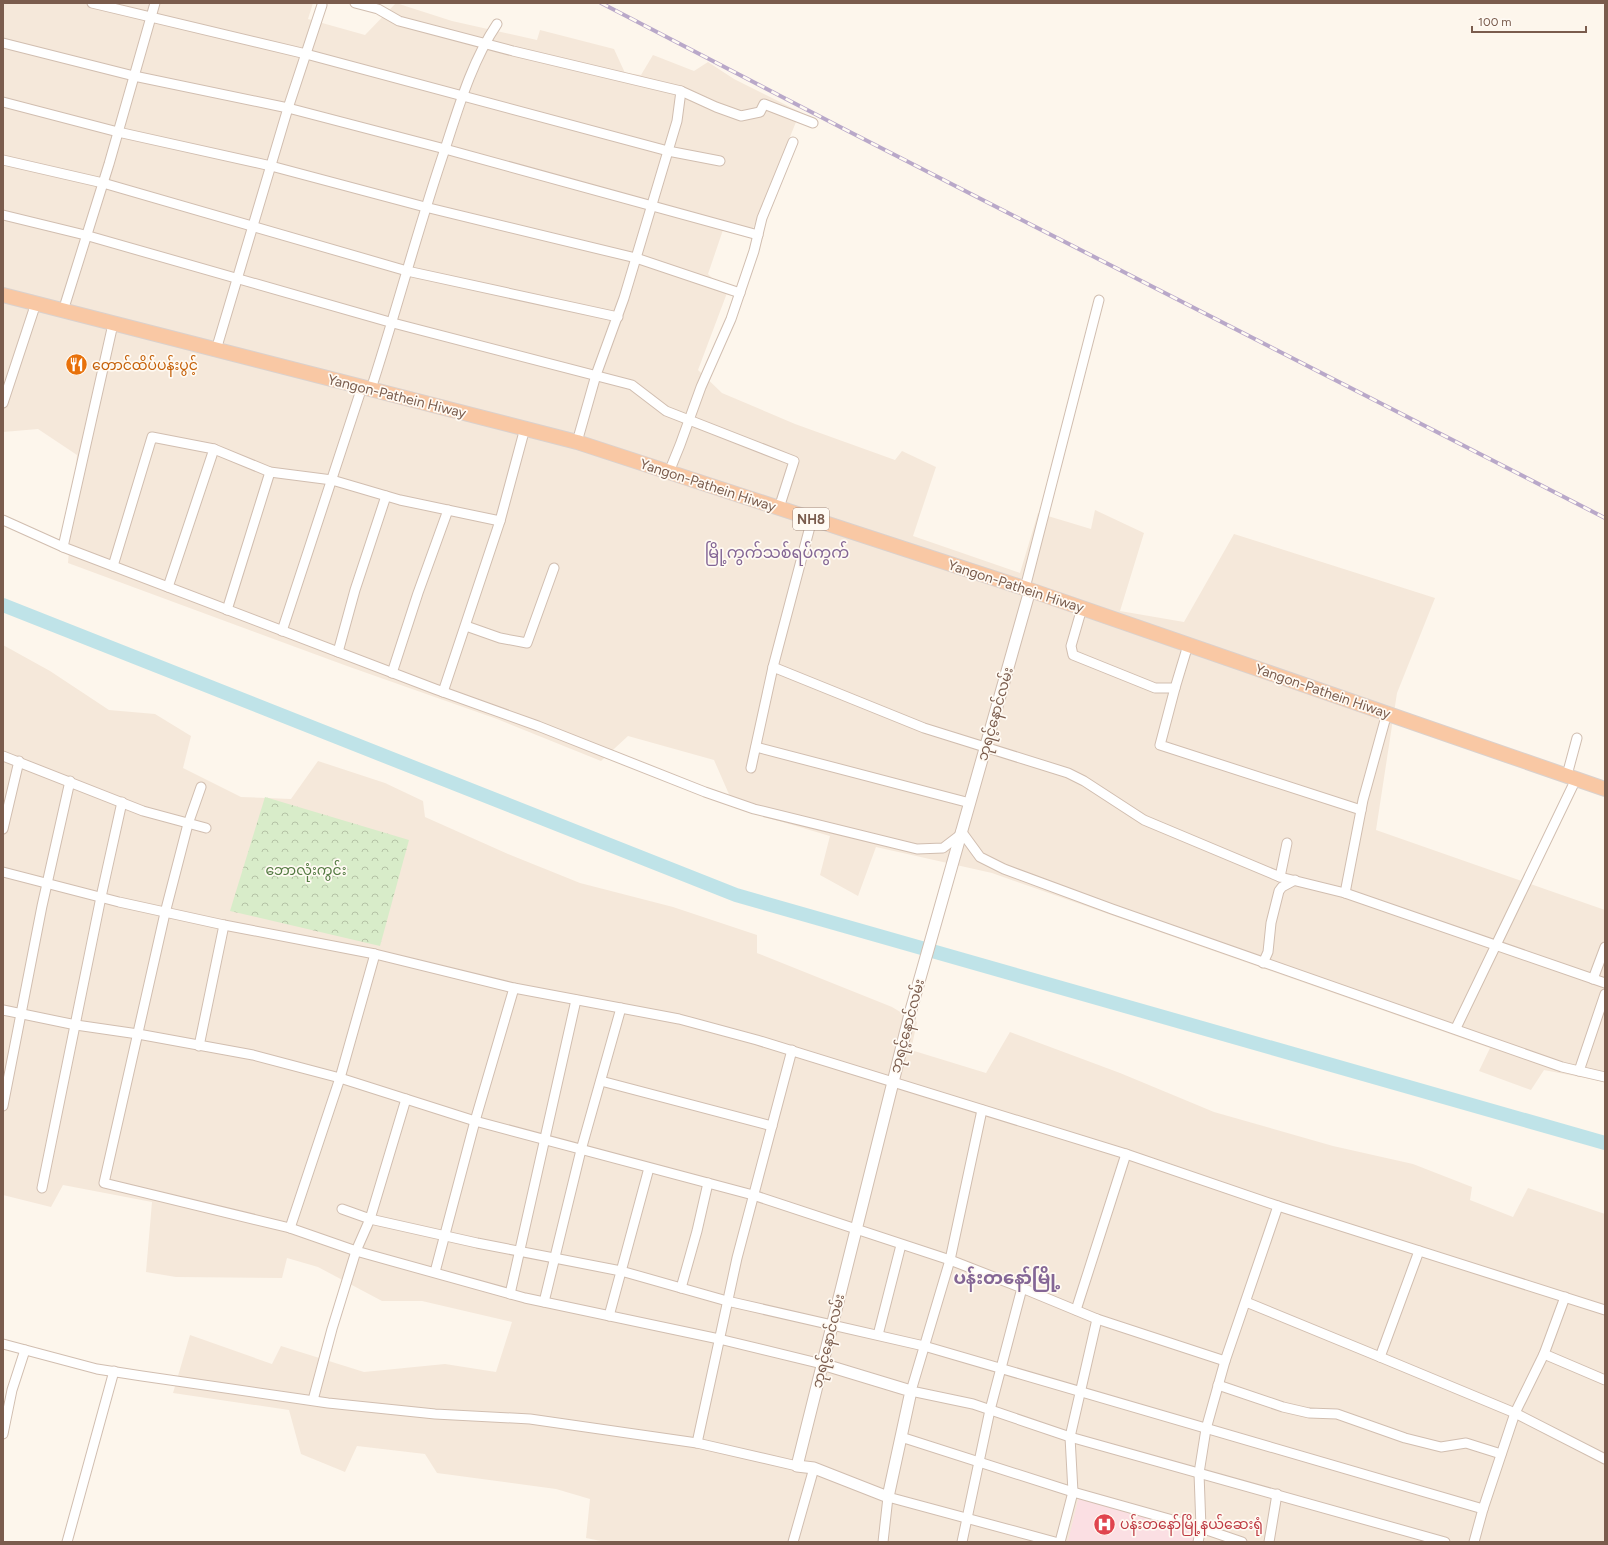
<svg xmlns="http://www.w3.org/2000/svg" width="1608" height="1545" viewBox="0 0 1608 1545" font-family="Figtree,'Noto Sans Myanmar',sans-serif">
	<style>
		.residential { fill: #f5e8da }
		.medical { fill: #fbdfe3 }
		.park { fill: url(#park-crowns) }
		.lines { fill: none; stroke-linecap: round; stroke-linejoin: round }
		.river { stroke: #bfe3e8; stroke-width: 14 }
		.minor-casing { stroke: #d1beb0; stroke-width: 11 }
		.tertiary-casing { stroke: #d1beb0; stroke-width: 13 }
		.trunk-casing { stroke: #dad1cd; stroke-width: 16 }
		.minor { stroke: #fff; stroke-width: 9 }
		.tertiary { stroke: #fff; stroke-width: 11 }
		.trunk { stroke: #f9c8a4; stroke-width: 14 }
		.rail-casing { stroke: #b9a8c9; stroke-width: 4 }
		.rail { stroke: #fffaf3; stroke-width: 2.5; stroke-dasharray: 8; stroke-linecap: butt }
		.labels { text-anchor: middle; stroke-width: 3.5; stroke-linejoin: round; paint-order: stroke }
		.shield { fill: #fffaf3; stroke: #a28b7f; stroke-width: 1 }
		.shield-label { font-size: 13px; font-weight: bold; fill: #7a5c4d }
		.food-label { font-size: 14px; fill: #c56008; stroke: #fffaf3; text-anchor: start }
		.street-label { font-size: 14px; fill: #7a5c4d; stroke: #fffaf3 }
		.park-label { font-size: 14px; fill: #537a41; stroke: #fffaf3 }
		.health-label { font-size: 14px; fill: #be3a42; stroke: #fffaf3; text-anchor: start }
		.quarter-label { font-size: 16px; fill: #846695; stroke: #fffaf3 }
		.district-label { font-size: 18px; font-weight: bold; fill: #846695; stroke: #fffaf3 }
	</style>
	<defs>
		<pattern id="park-crowns" width="20" height="18" patternUnits="userSpaceOnUse"><rect width="20" height="18" fill="#d8ecc9"/><path d="M2 6a3 3 0 1 1 6 0M12 15a3 3 0 1 1 6 0" fill="none" stroke="#b4c2a5"/></pattern>
	</defs>
	<rect width="100%" height="100%" fill="#fdf6ec"/>
	<!-- residential -->
	<g class="residential">
		<polygon points="3,3 313,3 308,19 365,35 396,3 452,21 537,40 540,30 614,49 625,73 641,75 653,55 694,71 708,62 734,79 800,112 753,229 723,230 708,274 727,293 698,370 722,393 795,424 895,460 902,451 936,467 913,536 1020,573 1038,513 1091,529 1095,510 1144,533 1120,611 1184,622 1234,534 1435,598 1397,693 1376,830 1605,910 1605,1082 1544,1070 1531,1090 1479,1071 1490,1048 992,873 876,847 858,896 820,875 830,836 735,808 714,760 628,736 601,761 497,719 347,666 68,563 77,455 38,429 3,432"/>
		<polygon points="3,645 50,671 109,710 155,714 191,736 183,768 241,797 291,799 318,761 385,783 423,801 425,817 508,854 580,883 673,907 757,935 757,953 892,1007 917,1022 911,1050 986,1073 1010,1032 1120,1073 1214,1112 1333,1146 1413,1164 1472,1187 1470,1200 1513,1217 1528,1188 1605,1214 1605,1542 606,1542 586,1538 590,1499 556,1489 437,1473 425,1454 357,1446 345,1472 301,1454 289,1410 173,1393 190,1335 272,1364 281,1346 364,1372 445,1364 496,1372 512,1322 422,1301 382,1301 318,1267 287,1258 282,1278 176,1277 146,1272 152,1202 63,1185 51,1207 3,1195"/>
	</g>
	<!-- medical -->
	<polygon class="medical" points="1079,1496 1196,1531 1194,1542 1068,1541"/>
	<!-- park -->
	<polygon class="park" points="265,797 409,840 380,946 230,911"/>
	<g class="lines">
		<!-- river -->
		<polyline class="river" points="3,605 736,895 1605,1143"/>
		<defs>
			<g id="minor">
				<polyline points="92,3 306,54 668,151 720,161"/>
				<polyline points="355,3 378,9 399,21 513,51 681,91 716,107 741,116 760,112 764,104 813,123"/>
				<polyline points="3,43 134,76 288,108 445,149 758,235"/>
				<polyline points="3,102 118,132 271,166 425,207 636,258 740,293"/>
				<polyline points="3,160 103,183 407,271 618,317"/>
				<polyline points="3,215 85,235 393,323 632,385 666,411 794,461 779,508"/>
				<polyline points="63,311 109,164 155,3"/>
				<polyline points="216,350 288,108 322,5"/>
				<path d="M 371,389 C 397,309 418,228 445,149 C 459,106 472,61 497,24"/>
				<polyline points="3,403 36,303"/>
				<polyline points="577,442 596,375 624,298 668,151 677,121 681,91"/>
				<polyline points="669,472 680,445 701,387 731,319 754,251 762,218 793,142"/>
				<polyline points="3,520 63,547 435,689 538,726 705,792 754,809 917,849 943,848 960,835"/>
				<polyline points="63,547 113,324"/>
				<polyline points="113,566 152,437 214,449 270,472 332,480 400,500 500,521"/>
				<polyline points="168,587 214,449"/>
				<polyline points="1025,588 1099,300"/>
				<polyline points="1082,608 1071,646 1073,655 1155,688 1175,688 1188,645"/>
				<polyline points="227,610 270,472"/>
				<polyline points="466,626 500,638 527,643 554,568"/>
				<polyline points="282,631 362,387"/>
				<polyline points="338,652 355,590 386,496"/>
				<polyline points="773,667 924,728 1068,773 1084,781 1144,820 1280,877 1345,893 1605,983"/>
				<polyline points="392,673 418,593 448,510"/>
				<polyline points="1175,688 1160,745 1361,810"/>
				<polyline points="443,692 500,521 525,428"/>
				<polyline points="756,747 970,803"/>
				<polyline points="3,756 143,811 206,828"/>
				<polyline points="751,768 773,667 812,519"/>
				<polyline points="1567,775 1577,738"/>
				<polyline points="201,787 188,824 165,913 104,1183 290,1228 356,1251 525,1298 719,1339 822,1364"/>
				<polyline points="3,829 19,761"/>
				<polyline points="961,831 980,857 1004,869 1112,909 1562,1067 1605,1077"/>
				<polyline points="3,872 119,902 224,925 375,954 514,988 679,1019 757,1040 1126,1154 1278,1206 1605,1310"/>
				<polyline points="1280,877 1287,843"/>
				<polyline points="1345,893 1363,800 1387,713"/>
				<polyline points="1263,963 1268,952 1271,923 1279,891 1282,887 1295,880"/>
				<polyline points="1593,979 1605,947"/>
				<polyline points="3,1010 76,1025 138,1034 253,1055 340,1078 475,1121 753,1195 950,1260 1022,1288 990,1410 962,1542"/>
				<polyline points="1456,1028 1576,779"/>
				<polyline points="199,1046 224,925"/>
				<polyline points="1579,1071 1605,994"/>
				<polyline points="601,1081 772,1126"/>
				<polyline points="3,1106 42,906 70,781"/>
				<polyline points="982,1110 950,1260 911,1391 973,1404 1070,1437 1445,1542"/>
				<polyline points="42,1188 101,897 122,802"/>
				<polyline points="342,1209 370,1219 477,1243 621,1271 727,1301 924,1346 1483,1509"/>
				<polyline points="290,1228 340,1078 375,954"/>
				<polyline points="435,1272 475,1121 514,988"/>
				<polyline points="681,1288 697,1231 708,1183"/>
				<polyline points="1022,1288 1097,1319 1225,1361"/>
				<polyline points="510,1294 576,1000"/>
				<polyline points="544,1302 581,1150 621,1008"/>
				<polyline points="1246,1302 1380,1357 1419,1251"/>
				<polyline points="1076,1310 1126,1154"/>
				<polyline points="609,1316 649,1168"/>
				<polyline points="878,1335 901,1245"/>
				<polyline points="3,1344 97,1369 142,1376 328,1403 435,1414 530,1419 697,1443 797,1466"/>
				<polyline points="1544,1354 1605,1380"/>
				<polyline points="1380,1357 1515,1413 1605,1459"/>
				<polyline points="1218,1385 1283,1407 1309,1413 1337,1414 1405,1438 1441,1447 1466,1443 1501,1454"/>
				<polyline points="313,1400 332,1329 356,1251 370,1219 406,1099"/>
				<polyline points="3,1434 12,1390 25,1350"/>
				<polyline points="901,1437 1073,1492 1201,1528 1242,1542"/>
				<polyline points="697,1443 737,1258 792,1050"/>
				<polyline points="67,1542 114,1371"/>
				<polyline points="793,1542 814,1468"/>
				<polyline points="883,1542 888,1497 1055,1542"/>
				<polyline points="1060,1542 1073,1492 1070,1437 1097,1319"/>
				<polyline points="1198,1542 1201,1528 1199,1473 1206,1429 1225,1361 1278,1206"/>
				<polyline points="1269,1542 1277,1494"/>
				<polyline points="1474,1542 1483,1509 1515,1413 1544,1354 1565,1297"/>
			</g>
			<polyline id="tertiary" points="822,1364 911,1391 888,1497 814,1468 797,1466 911,1010 1030,590"/>
			<polyline id="trunk" points="3,295 577,442 1030,590 1605,789"/>
		</defs>
		<!-- minor casing -->
		<use href="#minor" class="minor-casing"/>
		<!-- tertiary casing -->
		<use href="#tertiary" class="tertiary-casing"/>
		<!-- trunk casing -->
		<use href="#trunk" class="trunk-casing"/>
		<!-- minor -->
		<use href="#minor" class="minor"/>
		<!-- tertiary -->
		<use href="#tertiary" class="tertiary"/>
		<!-- trunk -->
		<use href="#trunk" class="trunk"/>
		<defs>
			<polyline id="rail" points="601,3 846,130 1605,518"/>
		</defs>
		<!-- rail casing -->
		<use href="#rail" class="rail-casing"/>
		<!-- rail -->
		<use href="#rail" class="rail"/>
	</g>
	<!-- icons -->
	<defs>
		<symbol id="restaurant-disc" viewBox="-11 -11 22 22"><circle r="9.5" fill="#e8710a" stroke="#fffaf3"/><path d="M-5-6h1v4h1v-4h1v4h1v-4h1v5L-1.5 .5V6h-2V.5L-5-1ZM5-6V6H3V1.5H1.5Q1.5-4 5-6Z" fill="#fff"/></symbol>
		<symbol id="hospital-disc" viewBox="-11 -11 22 22"><circle r="9.5" fill="#e0444e" stroke="#fffaf3"/><path d="M-5-5h3v3.5h4V-5h3V5h-3V1.5h-4V5h-3Z" fill="#fff"/></symbol>
	</defs>
	<g fill-rule="evenodd">
		<use href="#restaurant-disc" x="64" y="352" width="25" height="25"/>
		<use href="#hospital-disc" x="1092" y="1512" width="25" height="25"/>
	</g>
	<g class="labels">
		<!-- shield labels -->
		<rect class="shield" x="793" y="508" width="36" height="22" rx="3"/>
		<g class="shield-label">
			<text x="811" y="524">NH8</text>
		</g>
		<!-- food labels -->
		<g class="food-label">
			<text x="92" y="370">တောင်ထိပ်ပန်းပွင့်</text>
		</g>
		<!-- street labels -->
		<g class="street-label">
			<text transform="translate(397 396) rotate(14)" y="5">Yangon-Pathein Hiway</text>
			<text transform="translate(708 485) rotate(18)" y="5">Yangon-Pathein Hiway</text>
			<text transform="translate(1016 586) rotate(18)" y="5">Yangon-Pathein Hiway</text>
			<text transform="translate(1323 691) rotate(19)" y="5">Yangon-Pathein Hiway</text>
			<text transform="translate(995 714) rotate(-74)" y="5">ဘုရင့်နောင်လမ်း</text>
			<text transform="translate(907 1026) rotate(-75)" y="5">ဘုရင့်နောင်လမ်း</text>
			<text transform="translate(828 1341) rotate(-76)" y="5">ဘုရင့်နောင်လမ်း</text>
		</g>
		<!-- park labels -->
		<g class="park-label">
			<text x="306" y="875">ဘောလုံးကွင်း</text>
		</g>
		<!-- health labels -->
		<g class="health-label">
			<text x="1120" y="1529">ပန်းတနော်မြို့နယ်ဆေးရုံ</text>
		</g>
		<!-- quarter labels -->
		<g class="quarter-label">
			<text x="777" y="558">မြို့ကွက်သစ်ရပ်ကွက်</text>
		</g>
		<!-- district labels -->
		<g class="district-label">
			<text x="1007" y="1284">ပန်းတနော်မြို့</text>
		</g>
	</g>
	<!-- border -->
	<rect width="1608" height="1545" fill="none" stroke="#7a5c4d" stroke-width="8"/>
	<!-- scale -->
	<path d="M1472 26v6h114v-6" fill="none" stroke="#7a5c4d" stroke-width="2"/>
	<text x="1478" y="26" font-size="12" fill="#7a5c4d" stroke="#fffaf3" stroke-width="3" paint-order="stroke">100 m</text>
</svg>
